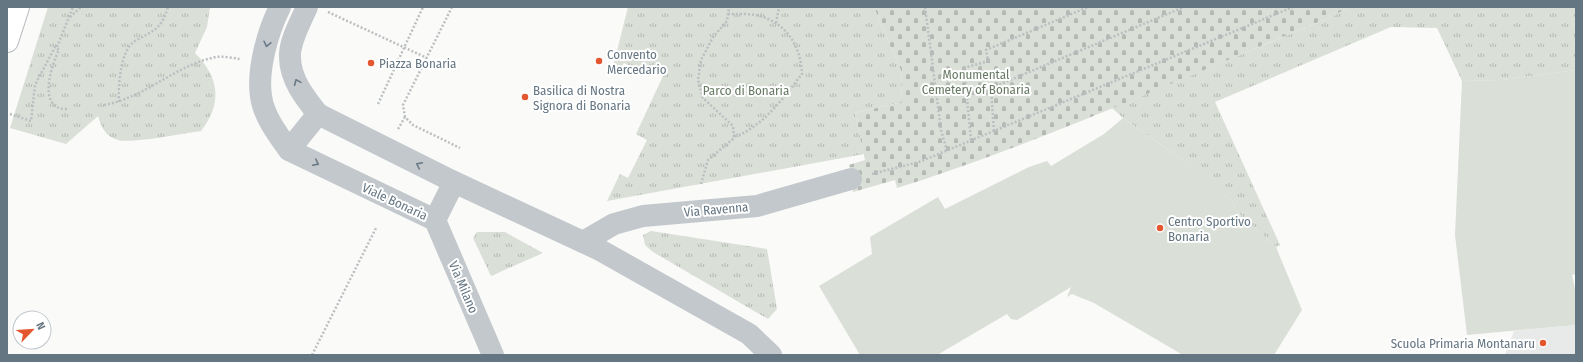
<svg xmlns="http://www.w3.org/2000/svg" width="1583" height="362" viewBox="0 0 1583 362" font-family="'Fira Sans Condensed',sans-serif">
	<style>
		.built { fill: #e8e9e9 }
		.grass { fill: url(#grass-tufts) }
		.cemetery { fill: url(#cemetery-stones) }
		.garden { fill: #dadfd7 }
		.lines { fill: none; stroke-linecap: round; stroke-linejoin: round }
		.major-casing { stroke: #b5babe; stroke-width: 24 }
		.path { stroke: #bbbfc2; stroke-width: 2.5; stroke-dasharray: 2 2; stroke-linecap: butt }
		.minor { stroke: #c3c8cc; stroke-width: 22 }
		.major { stroke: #fff; stroke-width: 22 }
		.oneway { stroke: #6a7a87 }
		.poi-dot { fill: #e4572e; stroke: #fff; stroke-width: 1.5 }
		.labels { text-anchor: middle; stroke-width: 4; stroke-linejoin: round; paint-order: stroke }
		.poi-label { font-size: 13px; fill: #657683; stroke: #fff; text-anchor: start }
		.park-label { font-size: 13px; fill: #687a64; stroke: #fff }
		.street-label { font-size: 13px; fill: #657683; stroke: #fff }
	</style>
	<defs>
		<pattern id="grass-tufts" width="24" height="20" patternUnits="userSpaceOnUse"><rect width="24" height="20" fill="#dadfd7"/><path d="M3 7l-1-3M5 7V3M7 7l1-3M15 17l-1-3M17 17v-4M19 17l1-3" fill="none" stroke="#b4b9b4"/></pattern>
		<pattern id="cemetery-stones" width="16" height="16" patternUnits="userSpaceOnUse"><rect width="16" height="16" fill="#dadfd7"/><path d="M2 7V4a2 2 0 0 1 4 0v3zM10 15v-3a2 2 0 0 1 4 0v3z" fill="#b4b9b4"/></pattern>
	</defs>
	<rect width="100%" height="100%" fill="#fafaf8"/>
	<!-- built -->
	<polygon class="built" points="1576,325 1576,355 1505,355 1514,331"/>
	<!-- grass -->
	<g class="grass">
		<path d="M 48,7 L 210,7 L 207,27 L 195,53 C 219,77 223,103 201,131 C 185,133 131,144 118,140 C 106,137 101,127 98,116 L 66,144 L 10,128 Z"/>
		<polygon points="628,7 874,7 901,70 902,102 855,113 864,154 607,201 620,174 628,178 647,140 636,134 663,76 647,68 644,73 624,63 620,69 614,63"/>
		<polygon points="1349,7 1576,7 1576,70 1502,80 1462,81 1437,28 1391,27 1215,102 1280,245 1276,247 1234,209 1235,205 1223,194 1220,195 1180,158 1123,118 1112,108 1333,16"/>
		<polygon points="651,231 767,249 777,309 768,319 653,252 645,245 643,235"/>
		<polygon points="477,232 505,232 543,253 491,276 473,238"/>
	</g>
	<!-- cemetery -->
	<path class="cemetery" d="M 874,7 L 1349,7 L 1333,16 C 1189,75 1046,141 897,188 L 895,180 L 853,192 L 849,165 L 865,160 L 855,113 L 902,102 L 901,70 Z"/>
	<!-- garden -->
	<g class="garden">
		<polygon points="1576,70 1576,274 1572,275 1576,293 1576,325 1467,335 1455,235 1462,81 1502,80"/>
		<polygon points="1123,118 1180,158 1220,194 1223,194 1235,205 1234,209 1276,247 1302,310 1274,355 1183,355 1094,303 1072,294 1067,297 1071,287 1017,320 1011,319 1007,314 937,355 860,355 819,286 872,254 870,237 938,197 945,209 1029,167 1047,161 1051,166 1104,134"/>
	</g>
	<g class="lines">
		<defs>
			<polyline id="major" points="7,41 18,7"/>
		</defs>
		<!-- major casing -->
		<use href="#major" class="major-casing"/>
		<!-- path -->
		<g class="path">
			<polyline points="452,7 403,105 405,117 413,125 460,148"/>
			<polyline points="925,7 941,130 947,151"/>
			<polyline points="328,12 427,58"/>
			<path d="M 728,14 C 741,14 757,13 768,19 C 791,29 801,51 802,74 C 784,97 763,127 734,137"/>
			<polyline points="70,17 81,7"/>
			<polyline points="776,23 779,7"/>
			<polyline points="57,47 73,7"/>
			<path d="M 119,102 C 118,87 120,50 135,41 C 154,30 161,30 168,7"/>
			<polyline points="378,104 423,7"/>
			<path d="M 104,105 C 147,97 175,65 216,57 C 223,56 233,58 240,59"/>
			<path d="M 10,114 L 31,121 L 35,85 L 55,47 L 59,50 C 51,66 37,110 67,109"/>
			<polyline points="398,129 405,117"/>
			<polyline points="994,131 991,88 1184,7"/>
			<polyline points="971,140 964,68 988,61 986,50 1088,7"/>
			<polyline points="872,174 919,162 1293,7"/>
			<polyline points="701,184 708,160 734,138 733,126 703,98 698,80 701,60 713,37 727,21 729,7"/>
			<polyline points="312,355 376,228"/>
		</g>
		<!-- minor -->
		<g class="minor">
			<path d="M 280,7 C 268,31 257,69 261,96 C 263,115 278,135 289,150 L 435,220"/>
			<path d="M 307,7 C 301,21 289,42 290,57 C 290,79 305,98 318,114 L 454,182 L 598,249 L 749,334 L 771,355"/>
			<polyline points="289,150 318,114"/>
			<polyline points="435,220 493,355"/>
			<polyline points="435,220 454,182"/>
			<polyline points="583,242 614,224 643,216 757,206 851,179"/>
		</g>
		<!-- major -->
		<use href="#major" class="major"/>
	</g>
	<!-- one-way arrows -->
	<defs><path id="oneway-chevron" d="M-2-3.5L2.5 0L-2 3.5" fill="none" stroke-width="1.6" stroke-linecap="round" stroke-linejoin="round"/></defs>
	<g class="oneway">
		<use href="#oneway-chevron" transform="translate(267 44) rotate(103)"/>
		<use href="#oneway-chevron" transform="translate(297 82) rotate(-114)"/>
		<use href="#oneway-chevron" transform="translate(316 163) rotate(26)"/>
		<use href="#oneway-chevron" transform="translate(419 165) rotate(-154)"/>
	</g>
	<!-- markers -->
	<g class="poi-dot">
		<circle cx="599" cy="61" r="4"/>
		<circle cx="371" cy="63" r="4"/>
		<circle cx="525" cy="97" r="4"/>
		<circle cx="1160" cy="228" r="4"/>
		<circle cx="1543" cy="343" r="4"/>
	</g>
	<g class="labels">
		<!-- poi labels -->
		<g class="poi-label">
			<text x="607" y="59">Convento<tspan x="607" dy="15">Mercedario</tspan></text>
			<text x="379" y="68">Piazza Bonaria</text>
			<text x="533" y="95">Basilica di Nostra<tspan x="533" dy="15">Signora di Bonaria</tspan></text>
			<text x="1168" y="226">Centro Sportivo<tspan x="1168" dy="15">Bonaria</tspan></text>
			<text x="1535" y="348" text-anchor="end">Scuola Primaria Montanaru</text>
		</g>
		<!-- park labels -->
		<g class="park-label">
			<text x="976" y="79">Monumental<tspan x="976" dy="15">Cemetery of Bonaria</tspan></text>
			<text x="746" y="95">Parco di Bonaria</text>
		</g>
		<!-- street labels -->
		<g class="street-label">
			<text transform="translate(395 201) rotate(25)" y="5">Viale Bonaria</text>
			<text transform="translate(716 209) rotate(-5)" y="5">Via Ravenna</text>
			<text transform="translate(464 287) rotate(67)" y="5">Via Milano</text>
		</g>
	</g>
	<!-- border -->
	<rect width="1583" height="362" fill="none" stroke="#657683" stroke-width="16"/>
	<!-- north arrow -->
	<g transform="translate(32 330) rotate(65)"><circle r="19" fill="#ffffff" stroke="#c1c8cd"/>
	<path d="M0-3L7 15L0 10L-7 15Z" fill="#e4572e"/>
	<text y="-6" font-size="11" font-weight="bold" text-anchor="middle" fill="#657683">N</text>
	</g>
</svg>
